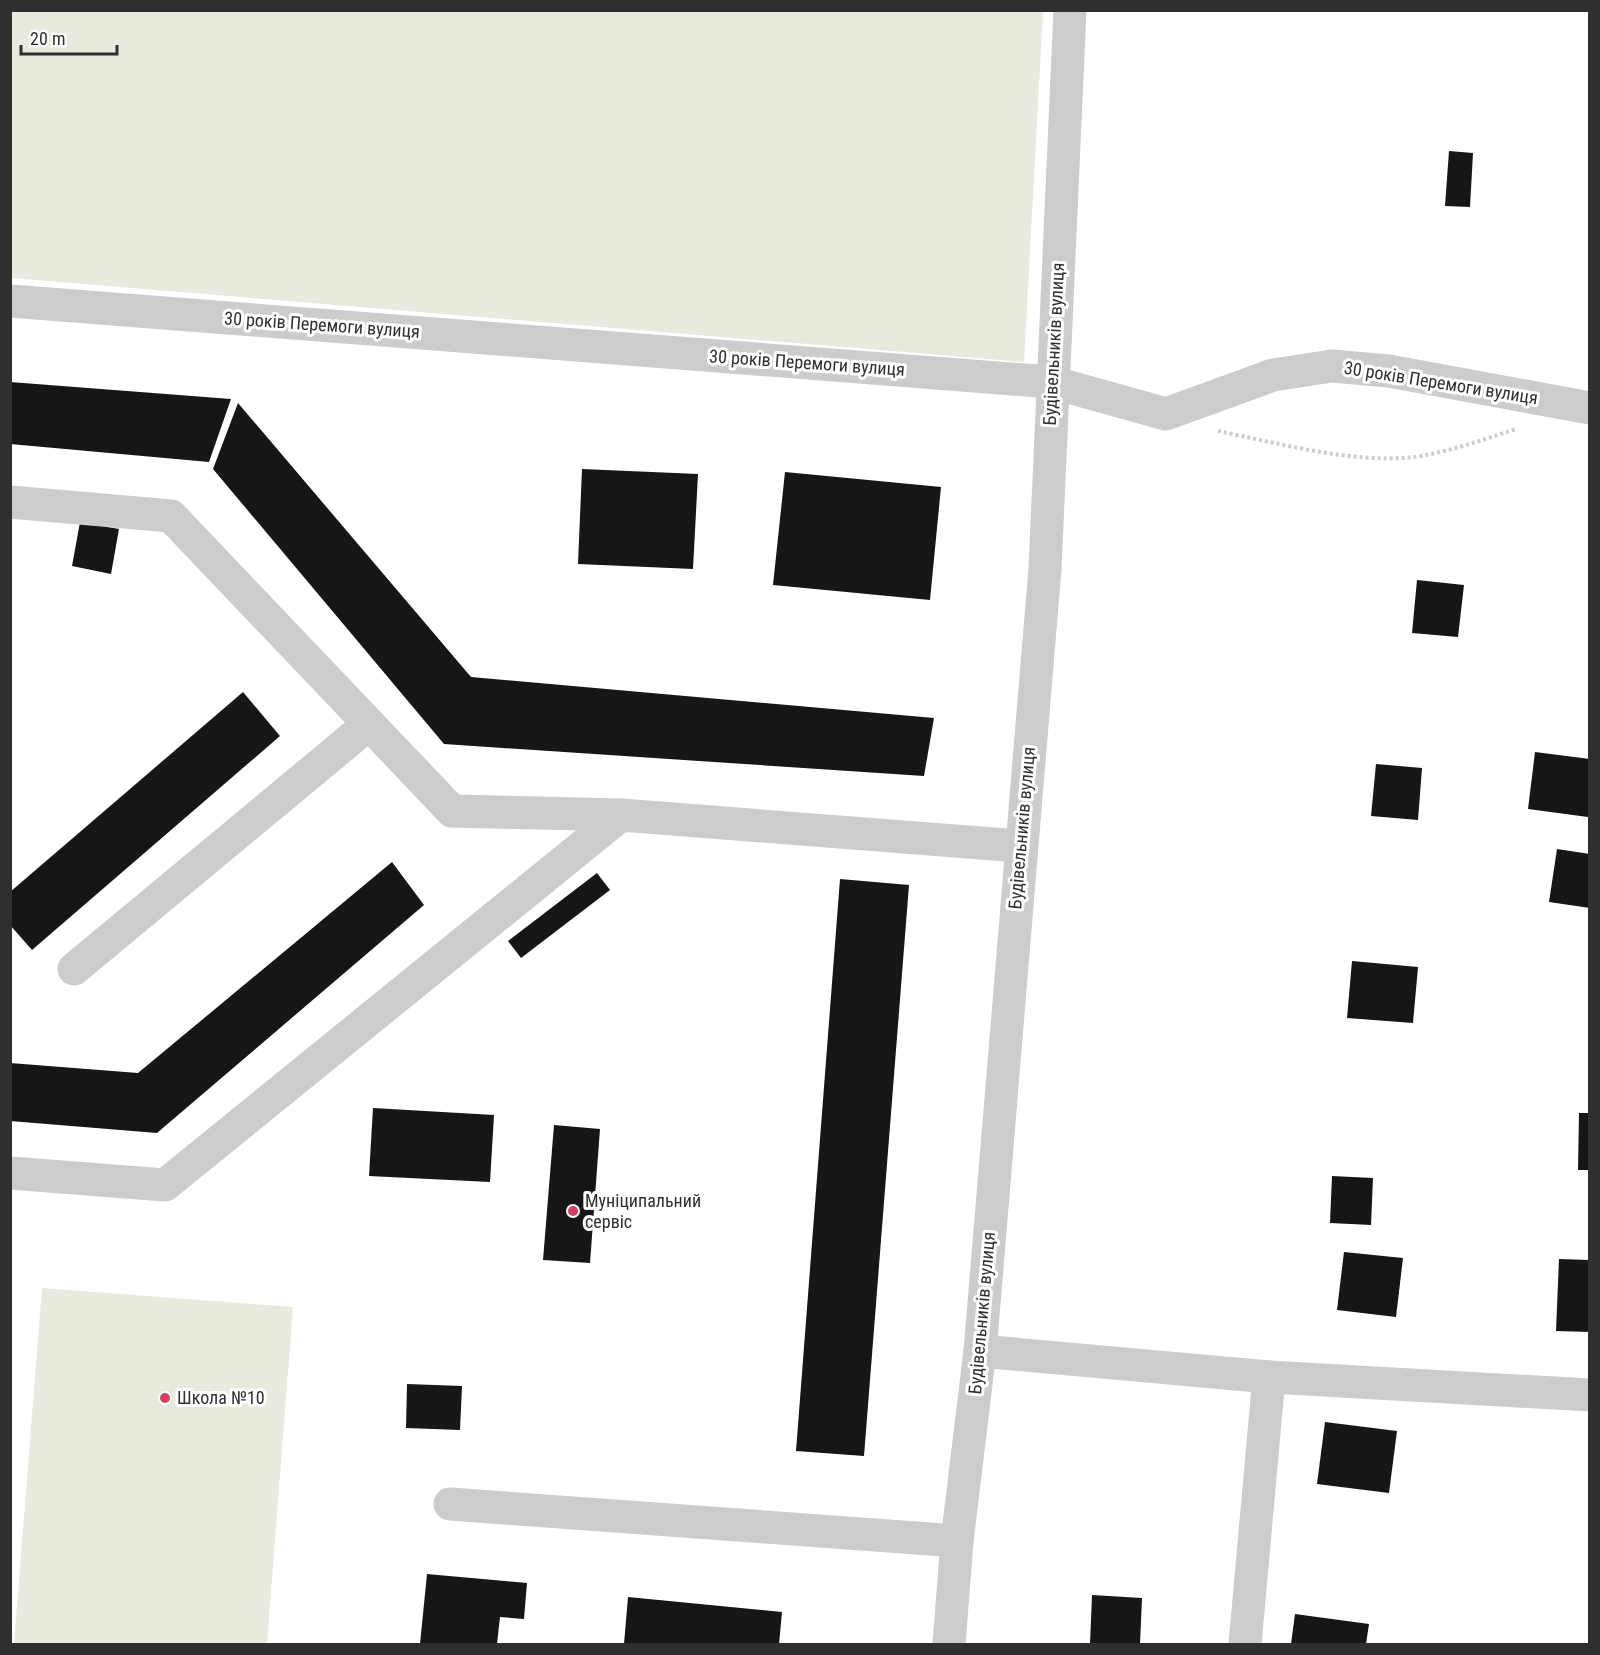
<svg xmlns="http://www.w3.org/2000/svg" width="1600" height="1655" viewBox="0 0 1600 1655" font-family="'Roboto Condensed',sans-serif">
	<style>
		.green { fill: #e7ebde }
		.building { fill: #161616 }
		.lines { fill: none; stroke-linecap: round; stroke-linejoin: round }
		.path { stroke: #ccc; stroke-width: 4; stroke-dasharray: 3 3; stroke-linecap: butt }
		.minor { stroke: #ccc; stroke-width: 33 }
		.poi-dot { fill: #d93e5e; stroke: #fff; stroke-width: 2 }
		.labels { text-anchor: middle; stroke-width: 6; stroke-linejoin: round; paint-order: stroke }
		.street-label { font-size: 18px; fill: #2f2f2f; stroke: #fff }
		.poi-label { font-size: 18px; fill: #2f2f2f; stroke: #fff; text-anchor: start }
	</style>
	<rect width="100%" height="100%" fill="#fff"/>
	<!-- green -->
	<g class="green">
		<polygon points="10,11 1043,11 1024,362 11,278"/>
		<polygon points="42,1288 293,1307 267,1644 14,1644"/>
	</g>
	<!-- building -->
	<g class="building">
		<polygon points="1449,151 1473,153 1470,207 1445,206"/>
		<polygon points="10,382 231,399 209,462 10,444"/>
		<polygon points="238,403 471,677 934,718 924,776 444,744 213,469"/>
		<polygon points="582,469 698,474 693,569 578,564"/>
		<polygon points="785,472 941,487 930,600 773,585"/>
		<polygon points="80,522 119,529 111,574 72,566"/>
		<polygon points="1417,580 1464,585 1458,637 1412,633"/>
		<polygon points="243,692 280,736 32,950 10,925 10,892"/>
		<polygon points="1535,752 1590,759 1588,817 1528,809"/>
		<polygon points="1376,764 1422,768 1418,820 1371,816"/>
		<polygon points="1557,849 1590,854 1590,908 1549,902"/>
		<polygon points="392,862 424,905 157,1133 10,1121 10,1063 138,1073"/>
		<polygon points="597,873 610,890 521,958 508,941"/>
		<polygon points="840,879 909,885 864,1456 796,1451"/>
		<polygon points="1352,961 1418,967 1413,1023 1347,1018"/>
		<polygon points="373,1108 494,1115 490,1182 369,1176"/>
		<polygon points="1579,1113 1590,1113 1590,1170 1578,1170"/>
		<polygon points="554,1125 600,1129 590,1263 543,1260"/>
		<polygon points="1332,1176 1373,1178 1371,1225 1330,1223"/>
		<polygon points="1344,1252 1403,1258 1396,1317 1337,1310"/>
		<polygon points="1559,1259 1590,1260 1590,1332 1556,1331"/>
		<polygon points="407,1384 462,1386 460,1430 406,1428"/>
		<polygon points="1325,1422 1397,1431 1389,1493 1317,1484"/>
		<polygon points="427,1574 527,1583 524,1619 500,1617 497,1644 420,1644"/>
		<polygon points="1092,1595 1142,1598 1140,1644 1090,1644"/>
		<polygon points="628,1597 782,1612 779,1644 624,1644"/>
		<polygon points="1295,1614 1369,1624 1366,1644 1291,1644"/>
	</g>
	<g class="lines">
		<!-- path -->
		<path class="path" d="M 1218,431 C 1278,443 1353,464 1414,457 C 1449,452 1482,440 1516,429"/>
		<!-- minor -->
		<g class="minor">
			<polyline points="10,301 1051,382 1166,414 1273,375 1332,366 1389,371 1590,408"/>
			<polyline points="10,502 171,516 452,811 621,815"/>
			<polyline points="74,969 369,724"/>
			<polyline points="10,1173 165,1185 621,815 1020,846"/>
			<polyline points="980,1351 1269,1377 1590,1395"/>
			<polyline points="450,1504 957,1541"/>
			<polyline points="949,1644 957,1541 980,1351 1045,569 1070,10"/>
			<polyline points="1245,1644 1269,1377"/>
		</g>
	</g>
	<!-- markers -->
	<g class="poi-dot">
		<circle cx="573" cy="1211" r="6"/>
		<circle cx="165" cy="1398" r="6"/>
	</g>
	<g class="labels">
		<!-- street labels -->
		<g class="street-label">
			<text transform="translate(322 325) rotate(4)" y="6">30 років Перемоги вулиця</text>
			<text transform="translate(1054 344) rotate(-87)" y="6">Будівельників вулиця</text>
			<text transform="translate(807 363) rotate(4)" y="6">30 років Перемоги вулиця</text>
			<text transform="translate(1441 383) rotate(9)" y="6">30 років Перемоги вулиця</text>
			<text transform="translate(1022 828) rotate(-85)" y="6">Будівельників вулиця</text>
			<text transform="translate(982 1313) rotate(-85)" y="6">Будівельників вулиця</text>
		</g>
		<!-- poi labels -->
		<g class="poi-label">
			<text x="585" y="1207">Муніципальний<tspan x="585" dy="21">сервіс</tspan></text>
			<text x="177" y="1404">Школа №10</text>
		</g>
	</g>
	<!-- border -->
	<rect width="1600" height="1655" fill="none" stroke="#2f2f2f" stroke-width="24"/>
	<!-- scale -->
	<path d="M21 45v9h96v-9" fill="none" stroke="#2f2f2f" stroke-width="3"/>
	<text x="30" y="45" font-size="18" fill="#2f2f2f" stroke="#ffffff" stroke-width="4.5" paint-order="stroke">20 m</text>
</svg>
